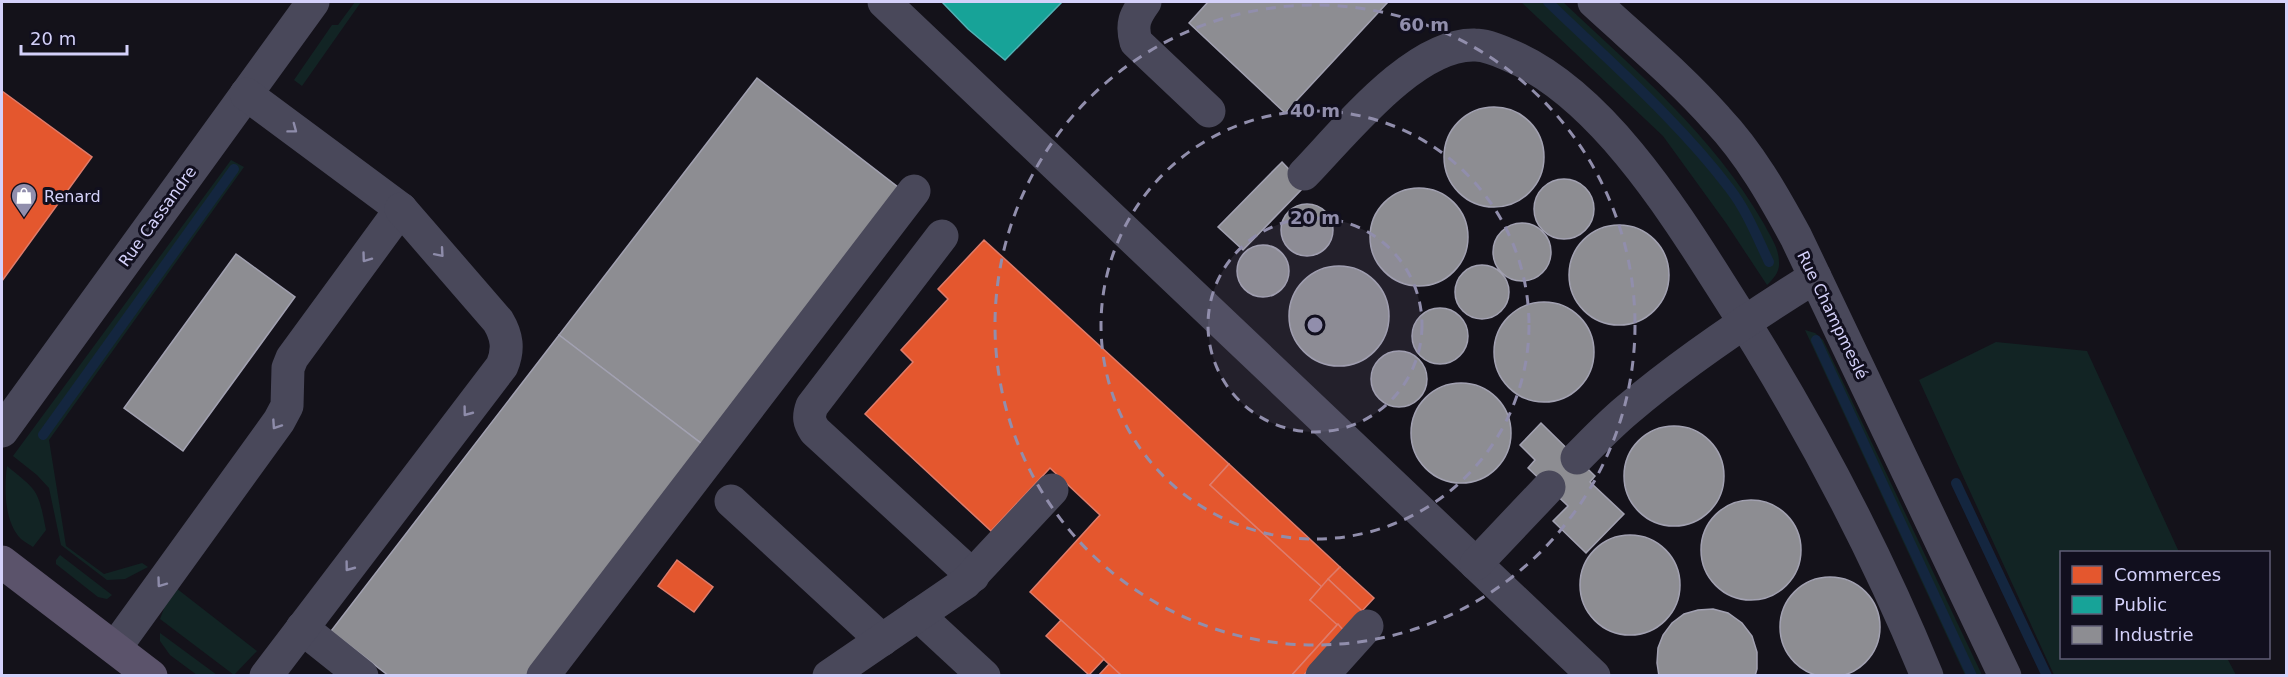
<svg xmlns="http://www.w3.org/2000/svg" width="2288" height="677" viewBox="0 0 2288 677" font-family="'DejaVu Sans',sans-serif">
	<style>
		.green { fill: #122424 }
		.shops { fill: #e4572e; stroke: #df7c6b; stroke-width: 1.5 }
		.public { fill: #17a398; stroke: #50b1b5; stroke-width: 1.5 }
		.industry { fill: #8d8d92; stroke: #a2a1b1; stroke-width: 1.5 }
		.lines { fill: none; stroke-linecap: round; stroke-linejoin: round }
		.stream { stroke: #14263f; stroke-width: 10 }
		.minor { stroke: #49485a; stroke-width: 33 }
		.major { stroke: #5b536b; stroke-width: 33 }
		.oneway { stroke: #8e8caa }
		.ring { fill: none; stroke: #918eac; stroke-width: 3; stroke-dasharray: 10 8 }
		.labels { text-anchor: middle; stroke-width: 6; stroke-linejoin: round; paint-order: stroke }
		.poi-label { font-size: 16px; fill: #d4d1fa; stroke: #110f1e; text-anchor: start }
		.street-label { font-size: 16px; fill: #d4d1fa; stroke: #110f1e }
		.centre { fill: #918eac; stroke: #110f1e; stroke-width: 3 }
		.ring-label { font-size: 18px; text-anchor: middle; font-weight: bold; fill: #918eac; stroke: #110f1e; stroke-width: 6; stroke-linejoin: round; paint-order: stroke }
	</style>
	<rect width="100%" height="100%" fill="#14121a"/>
	<!-- green -->
	<g class="green">
		<polygon points="355,2 361,2 302,86 294,80 332,25 338,25"/>
		<path d="M 1521,2 L 1563,2 C 1635,70 1714,136 1764,224 C 1770,236 1779,248 1779,262 C 1780,272 1773,279 1767,285 L 1726,223 L 1663,136 Z"/>
		<polygon points="231,160 244,167 49,440 66,546 104,574 142,563 148,567 125,579 107,580 61,545 49,488 37,475 13,456"/>
		<polygon points="1805,330 1815,333 1823,340 1982,675 1965,675"/>
		<polygon points="1996,342 2087,351 2179,552 2062,552 2062,658 2227,658 2236,675 2054,675 1919,380"/>
		<path d="M 7,466 C 39,492 38,490 46,530 L 33,547 C 30,545 25,542 21,539 C 4,522 4,488 7,466 Z"/>
		<polygon points="60,555 112,595 107,599 98,597 56,564 56,560"/>
		<polygon points="176,588 257,651 234,675 160,619 166,603"/>
		<polygon points="160,633 217,675 197,675 170,655 160,641"/>
	</g>
	<!-- shops -->
	<g class="shops">
		<polygon points="2,91 92,157 2,281"/>
		<polygon points="984,240 1229,464 1210,485 1322,587 1310,600 1338,624 1291,676 1122,676 1030,592 1100,515 1050,468 991,531 865,414 913,362 901,350 948,299 938,289"/>
		<polygon points="1229,464 1340,567 1322,587 1210,485"/>
		<polygon points="677,560 713,587 694,612 658,586"/>
		<polygon points="1340,567 1374,598 1362,611 1328,579"/>
		<polygon points="1328,579 1362,611 1344,631 1310,600"/>
		<polygon points="1061,620 1104,659 1089,675 1046,636"/>
		<polygon points="1338,624 1344,631 1303,676 1291,676"/>
		<polygon points="1109,664 1122,676 1098,676"/>
	</g>
	<!-- public -->
	<polygon class="public" points="942,2 1062,2 1005,60 968,29"/>
	<!-- industry -->
	<g class="industry">
		<polygon points="1208,2 1388,2 1285,113 1189,23"/>
		<polygon points="757,78 903,191 706,447 559,335"/>
		<circle cx="1494" cy="157" r="50"/>
		<polygon points="1282,162 1305,186 1243,250 1218,227"/>
		<circle cx="1564" cy="209" r="30"/>
		<circle cx="1419" cy="237" r="49"/>
		<circle cx="1307" cy="230" r="26"/>
		<circle cx="1522" cy="252" r="29"/>
		<circle cx="1619" cy="275" r="50"/>
		<circle cx="1263" cy="271" r="26"/>
		<polygon points="236,254 295,297 183,451 124,408"/>
		<circle cx="1482" cy="292" r="27"/>
		<circle cx="1339" cy="316" r="50"/>
		<circle cx="1544" cy="352" r="50"/>
		<circle cx="1440" cy="336" r="28"/>
		<polygon points="559,335 706,447 529,676 389,676 331,631"/>
		<circle cx="1399" cy="379" r="28"/>
		<circle cx="1461" cy="433" r="50"/>
		<polygon points="1541,423 1595,476 1590,482 1624,514 1586,553 1553,521 1568,506 1528,468 1535,460 1520,445"/>
		<circle cx="1674" cy="476" r="50"/>
		<circle cx="1751" cy="550" r="50"/>
		<circle cx="1630" cy="585" r="50"/>
		<circle cx="1830" cy="627" r="50"/>
		<polygon points="1713,609 1728,613 1742,623 1752,636 1757,652 1757,669 1755,676 1659,676 1657,663 1658,648 1663,635 1672,623 1684,614 1698,610"/>
	</g>
	<g class="lines">
		<!-- stream -->
		<g class="stream">
			<path d="M 1548,2 C 1610,62 1678,120 1730,189 C 1747,211 1757,237 1769,262"/>
			<polyline points="1816,340 1972,676"/>
			<polyline points="43,435 234,169"/>
			<polyline points="1956,483 2047,676"/>
		</g>
		<!-- minor -->
		<g class="minor">
			<polyline points="884,2 1594,676"/>
			<path d="M 1145,2 C 1135,16 1131,24 1136,42 L 1209,111"/>
			<path d="M 1594,2 C 1635,40 1680,77 1717,119 C 1750,154 1773,195 1796,237 L 2005,676"/>
			<path d="M 1304,174 C 1344,133 1414,43 1475,45 C 1486,45 1498,50 1509,55 C 1598,92 1670,205 1720,284 C 1800,408 1871,539 1927,676"/>
			<path d="M 942,236 L 812,406 C 808,417 809,422 815,431 L 973,576"/>
			<polyline points="2,431 313,2"/>
			<path d="M 1577,458 C 1593,442 1609,425 1627,410 C 1686,360 1749,318 1815,277"/>
			<polyline points="731,501 882,640"/>
			<polyline points="1476,564 1549,487"/>
			<polyline points="918,615 984,676"/>
			<polyline points="302,628 362,676"/>
			<polyline points="115,648 279,421 287,406 288,368 292,358 401,209 246,94"/>
			<path d="M 266,676 L 502,366 C 509,349 507,336 498,321 L 401,209"/>
			<polyline points="543,676 914,191"/>
			<polyline points="829,676 965,583 1052,490"/>
			<polyline points="1322,676 1367,626"/>
		</g>
		<!-- major -->
		<polyline class="major" points="2,562 151,676"/>
	</g>
	<!-- one-way arrows -->
	<defs><path id="oneway-chevron" d="M-2-3.5L2.5 0L-2 3.5" fill="none" stroke-width="1.6" stroke-linecap="round" stroke-linejoin="round" transform="scale(1.5)"/></defs>
	<g class="oneway">
		<use href="#oneway-chevron" transform="translate(293 129) rotate(37)"/>
		<use href="#oneway-chevron" transform="translate(440 253) rotate(49)"/>
		<use href="#oneway-chevron" transform="translate(366 258) rotate(126)"/>
		<use href="#oneway-chevron" transform="translate(467 412) rotate(127)"/>
		<use href="#oneway-chevron" transform="translate(276 425) rotate(124)"/>
		<use href="#oneway-chevron" transform="translate(349 567) rotate(127)"/>
		<use href="#oneway-chevron" transform="translate(161 583) rotate(126)"/>
	</g>
	<!-- distance rings -->
	<circle cx="1315" cy="325" r="107" fill="#918eac" fill-opacity=".12"/>
	<g class="ring">
		<circle cx="1315" cy="325" r="107"/>
		<circle cx="1315" cy="325" r="214"/>
		<circle cx="1315" cy="325" r="320"/>
	</g>
	<!-- icons -->
	<defs>
		<symbol id="shop-pin" viewBox="-11 -11 22 30"><path d="M0 17L-7.5 6A9.5 9.5 0 1 1 7.5 6Z" fill="#918eac" stroke="#110f1e"/><path d="M-5-2.5h2.3a2.7 3.5 0 0 1 5.4 0H5L5.5 6h-11ZM-1.5-2.5h3a1.5 2.3 0 0 0-3 0Z" fill="#fff"/></symbol>
	</defs>
	<g fill-rule="evenodd">
		<use href="#shop-pin" x="9" y="181" width="30" height="40"/>
	</g>
	<g class="labels">
		<!-- poi labels -->
		<g class="poi-label">
			<text x="44" y="202">Renard</text>
		</g>
		<!-- street labels -->
		<g class="street-label">
			<text transform="translate(157 216) rotate(-54)" y="6">Rue Cassandre</text>
			<text transform="translate(1833 315) rotate(64)" y="6">Rue Champmeslé</text>
		</g>
	</g>
	<circle cx="1315" cy="325" r="9" class="centre"/>
	<g class="ring-label">
		<text x="1424" y="31">60 m</text>
		<text x="1315" y="117">40 m</text>
		<text x="1315" y="224">20 m</text>
	</g>
	<!-- border -->
	<rect width="2288" height="677" fill="none" stroke="#d4d1fa" stroke-width="6"/>
	<!-- legend -->
	<rect x="2060" y="551" width="210" height="108" fill="#110f1e" stroke="#5f5d76" stroke-width="1.5"/>
	<rect x="2072" y="566" width="30" height="18" fill="#e4572e" stroke="#5f5d76" stroke-width="1.5"/>
	<text x="2114" y="581" font-size="18" fill="#d4d1fa">Commerces</text>
	<rect x="2072" y="596" width="30" height="18" fill="#17a398" stroke="#5f5d76" stroke-width="1.5"/>
	<text x="2114" y="611" font-size="18" fill="#d4d1fa">Public</text>
	<rect x="2072" y="626" width="30" height="18" fill="#8d8d92" stroke="#5f5d76" stroke-width="1.5"/>
	<text x="2114" y="641" font-size="18" fill="#d4d1fa">Industrie</text>
	<!-- scale -->
	<path d="M21 45v9h106v-9" fill="none" stroke="#d4d1fa" stroke-width="3"/>
	<text x="30" y="45" font-size="18" fill="#d4d1fa" stroke="#110f1e" stroke-width="4.5" paint-order="stroke">20 m</text>
</svg>
